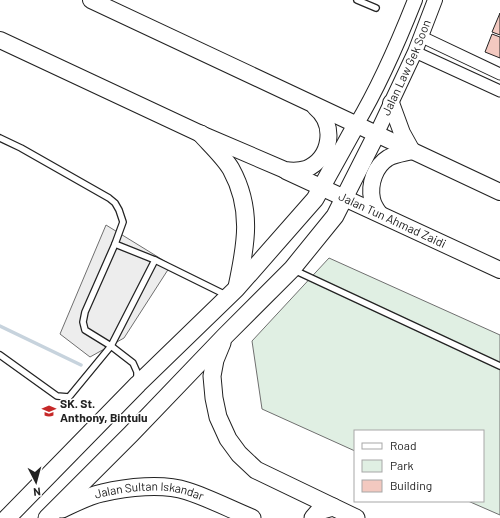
<svg xmlns="http://www.w3.org/2000/svg" width="500" height="518" viewBox="0 0 500 518" font-family="Barlow,sans-serif">
	<style>
		.green { fill: #e0efe3; stroke: #6f6f6f }
		.parking { fill: #ededed; stroke: #6f6f6f }
		.lines { fill: none; stroke-linecap: round; stroke-linejoin: round }
		.stream { stroke: #c7d3dd; stroke-width: 3.5 }
		.building { fill: #f3c9c0; stroke: #222 }
		.service-casing { stroke: #222; stroke-width: 8 }
		.minor-casing { stroke: #222; stroke-width: 13 }
		.tertiary-casing { stroke: #222; stroke-width: 16 }
		.secondary-casing { stroke: #222; stroke-width: 18 }
		.primary-casing { stroke: #222; stroke-width: 19 }
		.service { stroke: #fff; stroke-width: 5.5 }
		.minor { stroke: #fff; stroke-width: 11 }
		.tertiary { stroke: #fff; stroke-width: 14 }
		.secondary { stroke: #fff; stroke-width: 16 }
		.primary { stroke: #fff; stroke-width: 17 }
		.labels { text-anchor: middle; stroke-width: 3; stroke-linejoin: round; paint-order: stroke }
		.street-label { font-size: 12px; fill: #222; stroke: #fff }
		.poi-label { font-size: 12px; font-weight: bold; fill: #222; stroke: #fff; text-anchor: start }
	</style>
	<rect width="100%" height="100%" fill="#fff"/>
	<!-- green -->
	<polygon class="green" points="329,258 500,335 500,515 468,501 483,501 483,431 355,431 355,451 262,409 252,341"/>
	<!-- parking -->
	<polygon class="parking" points="106,225 171,265 124,338 90,357 60,334"/>
	<g class="lines">
		<!-- stream -->
		<polyline class="stream" points="0,326 81,365"/>
	</g>
	<!-- building -->
	<g class="building">
		<polygon points="500,13 500,35 492,32"/>
		<polygon points="492,34 500,37 500,58 485,52"/>
	</g>
	<g class="lines">
		<defs>
			<g id="service">
				<polyline points="357,0 376,8"/>
				<polyline points="0,138 21,148 109,198 115,203 119,210 123,222 115,244 85,312 83,322 85,330 111,346 133,363 137,372 137,380"/>
				<polyline points="115,244 155,260"/>
				<polyline points="294,270 500,366"/>
				<polyline points="0,355 57,396 69,397 111,346 155,260 226,295"/>
			</g>
			<g id="minor">
				<polyline points="422,37 500,74"/>
				<polyline points="415,52 500,91"/>
			</g>
			<g id="tertiary">
				<path d="M 356,125 C 380,85 398,43 415,0"/>
				<path id="s1" d="M 376,135 L 415,52 L 435,0"/>
			</g>
			<g id="secondary">
				<polyline points="91,0 500,192"/>
				<path d="M 0,40 L 201,134 L 285,170 C 292,171 299,171 306,169 C 332,158 336,124 315,107"/>
				<polyline points="391,103 402,133 412,151"/>
				<path id="s2" d="M 286,171 L 500,270"/>
				<path d="M 379,213 C 376,209 373,204 372,199 C 369,184 375,166 388,158 C 395,154 405,153 412,151"/>
			</g>
			<g id="primary">
				<path d="M 201,134 C 210,144 224,157 231,169 C 253,209 246,245 237,287"/>
				<polyline points="222,343 215,360 212,376 214,398 218,417 228,439 239,454 256,470 356,518"/>
				<path id="s3" d="M 62,509 C 75,503 88,496 102,493 C 127,487 163,483 187,491 C 209,498 230,509 252,518"/>
				<polyline points="7,518 138,384 236,289 315,199 356,125"/>
				<polyline points="47,518 131,434 225,336 292,269 335,216 376,135"/>
				<polyline points="313,518 319,511 333,507"/>
			</g>
		</defs>
		<!-- service casing -->
		<use href="#service" class="service-casing"/>
		<!-- minor casing -->
		<use href="#minor" class="minor-casing"/>
		<!-- tertiary casing -->
		<use href="#tertiary" class="tertiary-casing"/>
		<!-- secondary casing -->
		<use href="#secondary" class="secondary-casing"/>
		<!-- primary casing -->
		<use href="#primary" class="primary-casing"/>
		<!-- service -->
		<use href="#service" class="service"/>
		<!-- minor -->
		<use href="#minor" class="minor"/>
		<!-- tertiary -->
		<use href="#tertiary" class="tertiary"/>
		<!-- secondary -->
		<use href="#secondary" class="secondary"/>
		<!-- primary -->
		<use href="#primary" class="primary"/>
	</g>
	<!-- icons -->
	<defs>
		<symbol id="school-bare" viewBox="-9 -9 18 18"><path d="M0-5L7-2L0 1L-7-2ZM-4 1L0 2.5L4 1V4Q0 6-4 4Z" fill="#c62828" stroke="#fff" stroke-width="2.5" paint-order="stroke"/></symbol>
	</defs>
	<g fill-rule="evenodd">
		<use href="#school-bare" x="39" y="401" width="20" height="20"/>
	</g>
	<g class="labels">
		<!-- street labels -->
		<g class="street-label">
			<text dy="4" stroke="none"><textPath href="#s1" startOffset="74">Jalan Law Gek Soon</textPath></text>
			<text dy="4" stroke="none"><textPath href="#s2" startOffset="117">Jalan Tun Ahmad Zaidi</textPath></text>
			<text dy="4" stroke="none"><textPath href="#s3" startOffset="91">Jalan Sultan Iskandar</textPath></text>
		</g>
		<!-- poi labels -->
		<g class="poi-label">
			<text x="60" y="408">SK. St.<tspan x="60" dy="14">Anthony, Bintulu</tspan></text>
		</g>
	</g>
	<!-- legend -->
	<rect x="354" y="430" width="130" height="72" fill="#ffffff" stroke="#a7a7a7"/>
	<rect x="362" y="443" width="20" height="6" fill="#ffffff" stroke="#a7a7a7"/>
	<text x="390" y="450" font-size="12" fill="#222222">Road</text>
	<rect x="362" y="460" width="20" height="12" fill="#e0efe3" stroke="#a7a7a7"/>
	<text x="390" y="470" font-size="12" fill="#222222">Park</text>
	<rect x="362" y="480" width="20" height="12" fill="#f3c9c0" stroke="#a7a7a7"/>
	<text x="390" y="490" font-size="12" fill="#222222">Building</text>
	<!-- north arrow -->
	<g transform="translate(36 482) rotate(174)" stroke="#ffffff" stroke-width="3" paint-order="stroke">
	<path d="M0-3L7 15L0 10L-7 15Z" fill="#222222"/>
	<text y="-6" font-size="11" font-weight="bold" text-anchor="middle" fill="#222222">N</text>
	</g>
</svg>
